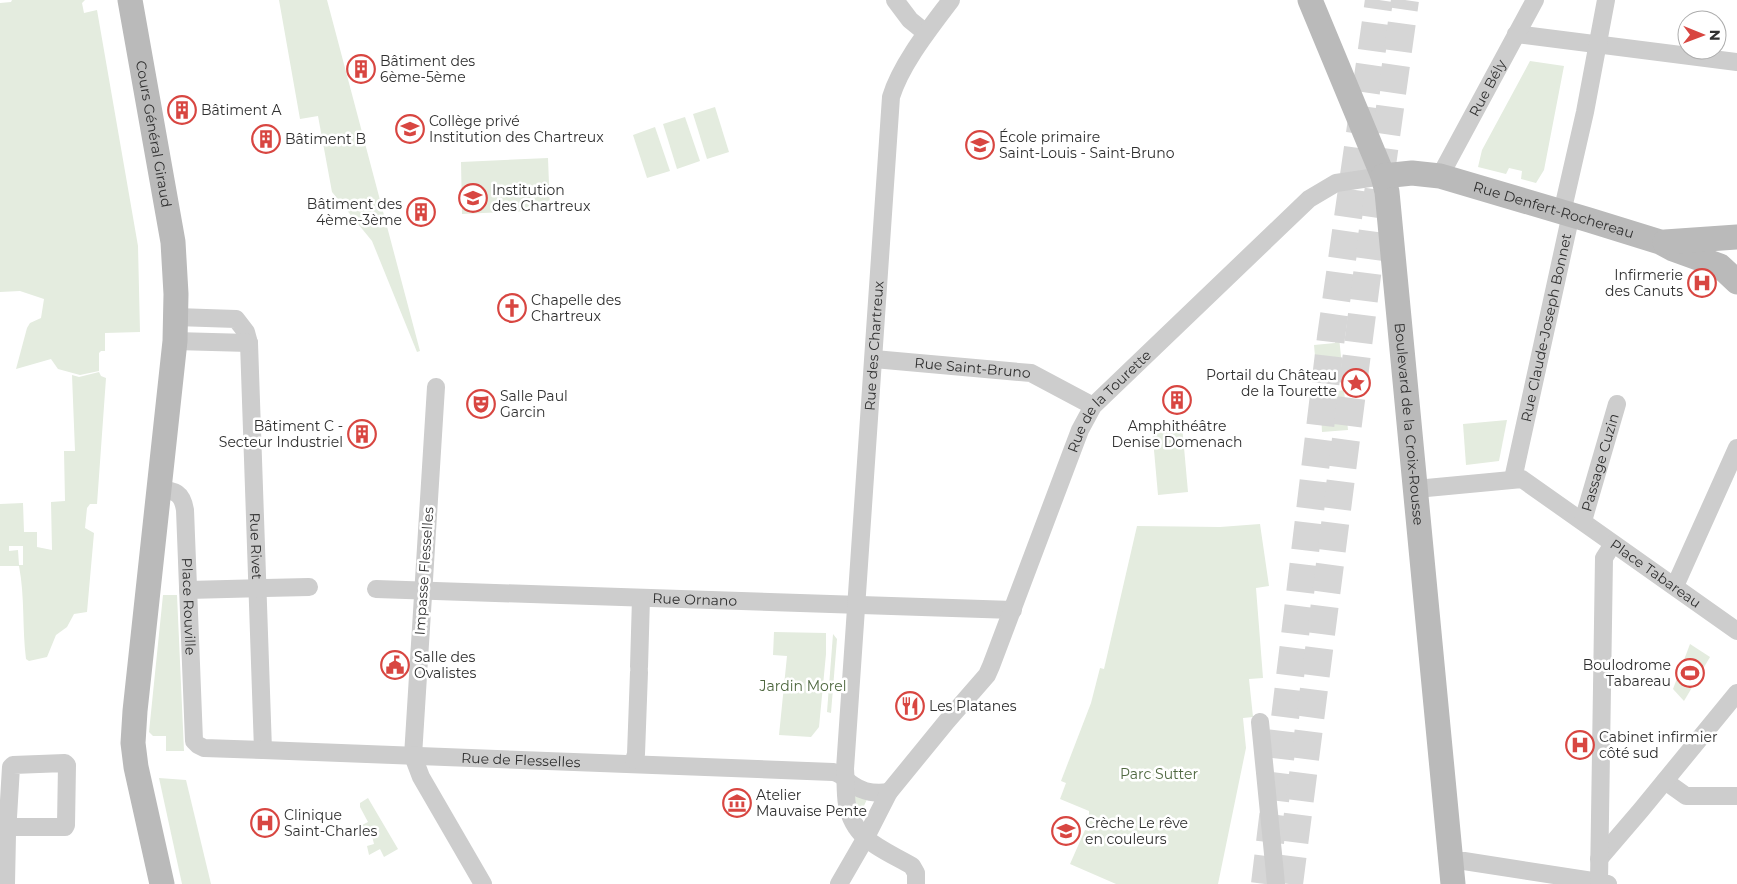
<svg xmlns="http://www.w3.org/2000/svg" width="1737" height="884" viewBox="0 0 1737 884" font-family="Montserrat,sans-serif">
	<style>
		.green { fill: #e4ecdf; fill-rule: evenodd }
		.lines { fill: none; stroke-linecap: round; stroke-linejoin: round }
		.primary-tunnel { stroke: #d6d6d6; stroke-width: 28; stroke-dasharray: 28 14; stroke-linecap: butt }
		.street { stroke: #cdcdcd; stroke-width: 18 }
		.secondary { stroke: #bababa; stroke-width: 25 }
		.labels { text-anchor: middle; stroke-width: 5; stroke-linejoin: round; paint-order: stroke }
		.poi-label { font-size: 14px; fill: #303030; stroke: #fff; text-anchor: start }
		.street-label { font-size: 14px; fill: #303030; stroke: #fff }
		.park-label { font-size: 14px; fill: #4f6840; stroke: #fff }
	</style>
	<rect width="100%" height="100%" fill="#fff"/>
	<!-- green -->
	<g class="green">
		<polygon points="12,0 85,0 82,3 84,13 97,10 138,246 140,332 105,333 105,351 101,351 99,353 99,371 80,375 58,369 51,359 16,369 27,328 30,323 41,318 44,299 20,291 0,292 0,3 11,2"/>
		<polygon points="279,0 327,0 420,351 417,352 372,241 332,192 318,116 300,119"/>
		<polygon points="1530,61 1564,66 1544,170 1536,183 1521,179 1522,171 1509,168 1506,174 1478,167 1482,150"/>
		<polygon points="715,107 729,152 707,159 693,114"/>
		<polygon points="685,117 700,161 677,169 663,124"/>
		<polygon points="655,127 670,171 647,178 633,135"/>
		<polygon points="548,158 550,210 462,214 461,162"/>
		<polygon points="1335,337 1339,337 1343,376 1317,379 1314,345 1335,343"/>
		<path d="M 99,372 L 101,376 L 106,378 L 97,504 L 90,504 L 87,508 L 85,528 L 94,533 L 87,612 L 74,614 L 67,627 L 56,635 L 47,657 L 29,661 L 26,659 C 22,628 25,597 19,566 L 0,566 L 0,504 L 23,503 L 24,532 L 37,532 L 37,547 L 52,550 L 51,502 L 65,501 L 64,451 L 75,451 L 72,375 L 79,377 ZM 9,546 L 23,546 L 23,565 L 19,565 L 18,550 L 9,551 Z"/>
		<polygon points="1344,390 1348,430 1322,432 1320,394"/>
		<polygon points="1507,420 1499,461 1466,465 1463,424"/>
		<polygon points="1182,425 1188,492 1158,495 1152,428"/>
		<polygon points="1260,524 1269,586 1256,588 1263,678 1249,679 1253,717 1243,718 1246,748 1218,884 1116,884 1070,864 1085,830 1089,831 1089,811 1060,799 1066,783 1061,781 1091,703 1100,668 1104,669 1137,526 1220,527"/>
		<polygon points="163,595 177,595 184,751 166,751 166,736 153,736 149,732"/>
		<polygon points="774,632 826,633 826,654 819,727 811,737 779,735 787,656 773,655"/>
		<polygon points="833,634 837,639 831,713 827,712"/>
		<polygon points="1690,644 1710,657 1684,701 1673,689"/>
		<polygon points="159,778 186,780 211,884 182,884"/>
		<polygon points="854,792 868,797 858,819"/>
		<polygon points="368,798 398,849 384,857 380,849 369,855 367,846 374,844 372,836 365,837 362,825 368,822 360,807 360,803"/>
	</g>
	<g class="lines">
		<!-- primary-tunnel -->
		<g class="primary-tunnel">
			<polyline points="1265,884 1331,337 1379,0"/>
			<polyline points="1289,884 1371,244 1405,0"/>
		</g>
		<!-- street -->
		<g class="street">
			<polyline points="895,0 910,20 926,33"/>
			<polyline points="1516,34 1737,62"/>
			<path id="s1" d="M 1440,176 L 1535,0"/>
			<path id="s2" d="M 176,317 L 236,319 L 246,332 L 249,343 L 263,750"/>
			<polyline points="175,341 249,343"/>
			<path id="s3" d="M 874,359 L 1031,373 L 1093,406"/>
			<polyline points="436,387 413,756 421,777 483,884"/>
			<path id="s4" d="M 1513,479 L 1569,223 L 1564,204 L 1585,112 L 1606,0"/>
			<path id="s5" d="M 159,489 C 175,491 182,492 185,510 L 194,741 L 198,745 L 204,748 L 263,750 L 833,772 C 842,773 846,781 853,785 C 863,792 877,794 889,792"/>
			<path id="s6" d="M 1416,489 L 1522,479 L 1737,631"/>
			<path id="s7" d="M 1583,521 L 1617,404"/>
			<polyline points="1675,586 1737,448"/>
			<path id="s8" d="M 376,589 L 1013,610"/>
			<polyline points="188,590 309,587"/>
			<polyline points="639,667 641,598"/>
			<polyline points="1260,722 1276,884"/>
			<polyline points="634,760 636,754 639,672"/>
			<polyline points="1665,781 1686,796 1737,796"/>
			<polyline points="1599,859 1641,810 1737,693"/>
			<polyline points="1451,861 1464,861 1599,882 1599,884"/>
			<polyline points="6,884 7,834 11,767 13,765 65,763 67,765 66,825 65,827 8,827"/>
			<path id="s9" d="M 839,884 L 865,839 L 889,792 L 947,721 L 987,675 L 991,666 L 1080,430 L 1093,406 L 1309,199 L 1336,183 L 1383,176"/>
			<path id="s10" d="M 916,884 L 916,873 L 912,866 C 883,849 854,841 847,804 C 845,793 846,781 845,769 L 891,97 C 901,64 930,28 951,0"/>
			<polyline points="1608,884 1599,882 1604,558 1613,544"/>
		</g>
		<!-- secondary -->
		<g class="secondary">
			<path id="s11" d="M 130,0 L 173,242 L 176,294 L 175,341 L 135,711 L 133,743 L 136,767 L 162,884"/>
			<path id="s12" d="M 1310,0 L 1383,176 L 1387,192 L 1453,884"/>
			<path id="s13" d="M 1383,176 L 1412,173 L 1440,176 L 1589,220 L 1660,242 L 1673,249 L 1720,266 L 1737,282"/>
			<polyline points="1665,242 1737,237"/>
		</g>
	</g>
	<!-- icons -->
	<defs>
		<symbol id="building-ring" viewBox="-11 -11 22 22"><circle r="9.5" fill="#fff" stroke="#d84641" stroke-width="1.5"/><path d="M-4-6H4V6H1V3H-1V6H-4ZM-2.5-4.3h1.7v1.8h-1.7ZM.8-4.3h1.7v1.8H.8ZM-2.5-1h1.7V.8h-1.7ZM.8-1h1.7V.8H.8Z" fill="#d84641"/></symbol>
		<symbol id="school-ring" viewBox="-11 -11 22 22"><circle r="9.5" fill="#fff" stroke="#d84641" stroke-width="1.5"/><path d="M0-5L7-2L0 1L-7-2ZM-4 1L0 2.5L4 1V4Q0 6-4 4Z" fill="#d84641"/></symbol>
		<symbol id="hospital-ring" viewBox="-11 -11 22 22"><circle r="9.5" fill="#fff" stroke="#d84641" stroke-width="1.5"/><path d="M-5-5h3v3.5h4V-5h3V5h-3V1.5h-4V5h-3Z" fill="#d84641"/></symbol>
		<symbol id="church-ring" viewBox="-11 -11 22 22"><circle r="9.5" fill="#fff" stroke="#d84641" stroke-width="1.5"/><path d="M-1.2-6h2.4v3.5h3.3v2.4h-3.3V6h-2.4V-.1h-3.3v-2.4h3.3Z" fill="#d84641"/></symbol>
		<symbol id="sight-ring" viewBox="-11 -11 22 22"><circle r="9.5" fill="#fff" stroke="#d84641" stroke-width="1.5"/><path d="M0-6L1.8-2.2L6-1.7L2.9 1.2L3.7 5.4L0 3.3L-3.7 5.4L-2.9 1.2L-6-1.7L-1.8-2.2Z" fill="#d84641"/></symbol>
		<symbol id="theatre-ring" viewBox="-11 -11 22 22"><circle r="9.5" fill="#fff" stroke="#d84641" stroke-width="1.5"/><path d="M-5-5.5Q0-4 5-5.5V0Q5 5 0 6Q-5 5-5 0ZM-3.3-2.5H-1v1.5H-3.3ZM1-2.5H3.3v1.5H1ZM-2.8 1Q0 5.5 2.8 1Z" fill="#d84641"/></symbol>
		<symbol id="civic-ring" viewBox="-11 -11 22 22"><circle r="9.5" fill="#fff" stroke="#d84641" stroke-width="1.5"/><path d="M-.6-6.5H3V-4.5H.6V-3L4-1V1h2V6H-6V1h2V-1L-.6-3ZM-1.2 2.5V6h2.4V2.5Z" fill="#d84641"/></symbol>
		<symbol id="stadium-ring" viewBox="-11 -11 22 22"><circle r="9.5" fill="#fff" stroke="#d84641" stroke-width="1.5"/><path d="M0-5a6.5 5 0 1 0 0 10a6.5 5 0 1 0 0-10ZM-3.5-1.8h7v3.6h-7Z" fill="#d84641"/></symbol>
		<symbol id="restaurant-ring" viewBox="-11 -11 22 22"><circle r="9.5" fill="#fff" stroke="#d84641" stroke-width="1.5"/><path d="M-5-6h1v4h1v-4h1v4h1v-4h1v5L-1.5 .5V6h-2V.5L-5-1ZM5-6V6H3V1.5H1.5Q1.5-4 5-6Z" fill="#d84641"/></symbol>
		<symbol id="museum-ring" viewBox="-11 -11 22 22"><circle r="9.5" fill="#fff" stroke="#d84641" stroke-width="1.5"/><path d="M0-6L6-3V-2H-6V-3ZM-5-1h2V3h-2ZM-1-1h2V3h-2ZM3-1h2V3H3ZM-6 4H6V6H-6Z" fill="#d84641"/></symbol>
	</defs>
	<g fill-rule="evenodd">
		<use href="#building-ring" x="345" y="53" width="32" height="32"/>
		<use href="#building-ring" x="166" y="94" width="32" height="32"/>
		<use href="#school-ring" x="394" y="113" width="32" height="32"/>
		<use href="#building-ring" x="250" y="123" width="32" height="32"/>
		<use href="#school-ring" x="964" y="129" width="32" height="32"/>
		<use href="#school-ring" x="457" y="182" width="32" height="32"/>
		<use href="#building-ring" x="405" y="196" width="32" height="32"/>
		<use href="#hospital-ring" x="1686" y="267" width="32" height="32"/>
		<use href="#church-ring" x="496" y="292" width="32" height="32"/>
		<use href="#sight-ring" x="1340" y="367" width="32" height="32"/>
		<use href="#building-ring" x="1161" y="384" width="32" height="32"/>
		<use href="#theatre-ring" x="465" y="388" width="32" height="32"/>
		<use href="#building-ring" x="346" y="418" width="32" height="32"/>
		<use href="#civic-ring" x="379" y="649" width="32" height="32"/>
		<use href="#stadium-ring" x="1674" y="657" width="32" height="32"/>
		<use href="#restaurant-ring" x="894" y="690" width="32" height="32"/>
		<use href="#hospital-ring" x="1564" y="729" width="32" height="32"/>
		<use href="#museum-ring" x="721" y="787" width="32" height="32"/>
		<use href="#hospital-ring" x="249" y="807" width="32" height="32"/>
		<use href="#school-ring" x="1050" y="815" width="32" height="32"/>
	</g>
	<g class="labels">
		<!-- poi labels -->
		<g class="poi-label">
			<text x="380" y="66">Bâtiment des<tspan x="380" dy="16">6ème-5ème</tspan></text>
			<text x="201" y="115">Bâtiment A</text>
			<text x="429" y="126">Collège privé<tspan x="429" dy="16">Institution des Chartreux</tspan></text>
			<text x="999" y="142">École primaire<tspan x="999" dy="16">Saint-Louis - Saint-Bruno</tspan></text>
			<text x="285" y="144">Bâtiment B</text>
			<text x="492" y="195">Institution<tspan x="492" dy="16">des Chartreux</tspan></text>
			<text x="402" y="209" text-anchor="end">Bâtiment des<tspan x="402" dy="16">4ème-3ème</tspan></text>
			<text x="1683" y="280" text-anchor="end">Infirmerie<tspan x="1683" dy="16">des Canuts</tspan></text>
			<text x="531" y="305">Chapelle des<tspan x="531" dy="16">Chartreux</tspan></text>
			<text x="1337" y="380" text-anchor="end">Portail du Château<tspan x="1337" dy="16">de la Tourette</tspan></text>
			<text x="500" y="401">Salle Paul<tspan x="500" dy="16">Garcin</tspan></text>
			<text x="343" y="431" text-anchor="end">Bâtiment C -<tspan x="343" dy="16">Secteur Industriel</tspan></text>
			<text x="1177" y="431" text-anchor="middle">Amphithéâtre<tspan x="1177" dy="16">Denise Domenach</tspan></text>
			<text x="414" y="662">Salle des<tspan x="414" dy="16">Ovalistes</tspan></text>
			<text x="1671" y="670" text-anchor="end">Boulodrome<tspan x="1671" dy="16">Tabareau</tspan></text>
			<text x="929" y="711">Les Platanes</text>
			<text x="1599" y="742">Cabinet infirmier<tspan x="1599" dy="16">côté sud</tspan></text>
			<text x="756" y="800">Atelier<tspan x="756" dy="16">Mauvaise Pente</tspan></text>
			<text x="284" y="820">Clinique<tspan x="284" dy="16">Saint-Charles</tspan></text>
			<text x="1085" y="828">Crèche Le rêve<tspan x="1085" dy="16">en couleurs</tspan></text>
		</g>
		<!-- street labels -->
		<g class="street-label">
			<text dy="5" stroke="none"><textPath href="#s1" startOffset="100">Rue Bély</textPath></text>
			<text dy="5" stroke="none"><textPath href="#s11" startOffset="136">Cours Général Giraud</textPath></text>
			<text dy="5" stroke="none"><textPath href="#s13" startOffset="176">Rue Denfert-Rochereau</textPath></text>
			<text dy="5" stroke="none"><textPath href="#s4" startOffset="155">Rue Claude-Joseph Bonnet</textPath></text>
			<text dy="5" stroke="none"><textPath href="#s10" startOffset="572">Rue des Chartreux</textPath></text>
			<text dy="5" stroke="none"><textPath href="#s3" startOffset="99">Rue Saint-Bruno</textPath></text>
			<text dy="5" stroke="none"><textPath href="#s9" startOffset="560">Rue de la Tourette</textPath></text>
			<text dy="5" stroke="none"><textPath href="#s12" startOffset="440">Boulevard de la Croix-Rousse</textPath></text>
			<text dy="5" stroke="none"><textPath href="#s7" startOffset="61">Passage Cuzin</textPath></text>
			<text dy="5" stroke="none"><textPath href="#s2" startOffset="291">Rue Rivet</textPath></text>
			<text transform="translate(424 571) rotate(-86)" y="5">Impasse Flesselles</text>
			<text dy="5" stroke="none"><textPath href="#s6" startOffset="270">Place Tabareau</textPath></text>
			<text dy="5" stroke="none"><textPath href="#s8" startOffset="319">Rue Ornano</textPath></text>
			<text dy="5" stroke="none"><textPath href="#s5" startOffset="134">Place Rouville</textPath></text>
			<text dy="5" stroke="none"><textPath href="#s5" startOffset="598">Rue de Flesselles</textPath></text>
		</g>
		<!-- park labels -->
		<g class="park-label">
			<text x="803" y="691">Jardin Morel</text>
			<text x="1159" y="779">Parc Sutter</text>
		</g>
	</g>
	<!-- north arrow -->
	<g transform="translate(1702 35) rotate(91)"><circle r="24" fill="#ffffff" stroke="#acacac"/>
	<path d="M0-4L9 19L0 12L-9 19Z" fill="#d84641"/>
	<text y="-8" font-size="14" font-weight="bold" text-anchor="middle" fill="#303030">N</text>
	</g>
</svg>
